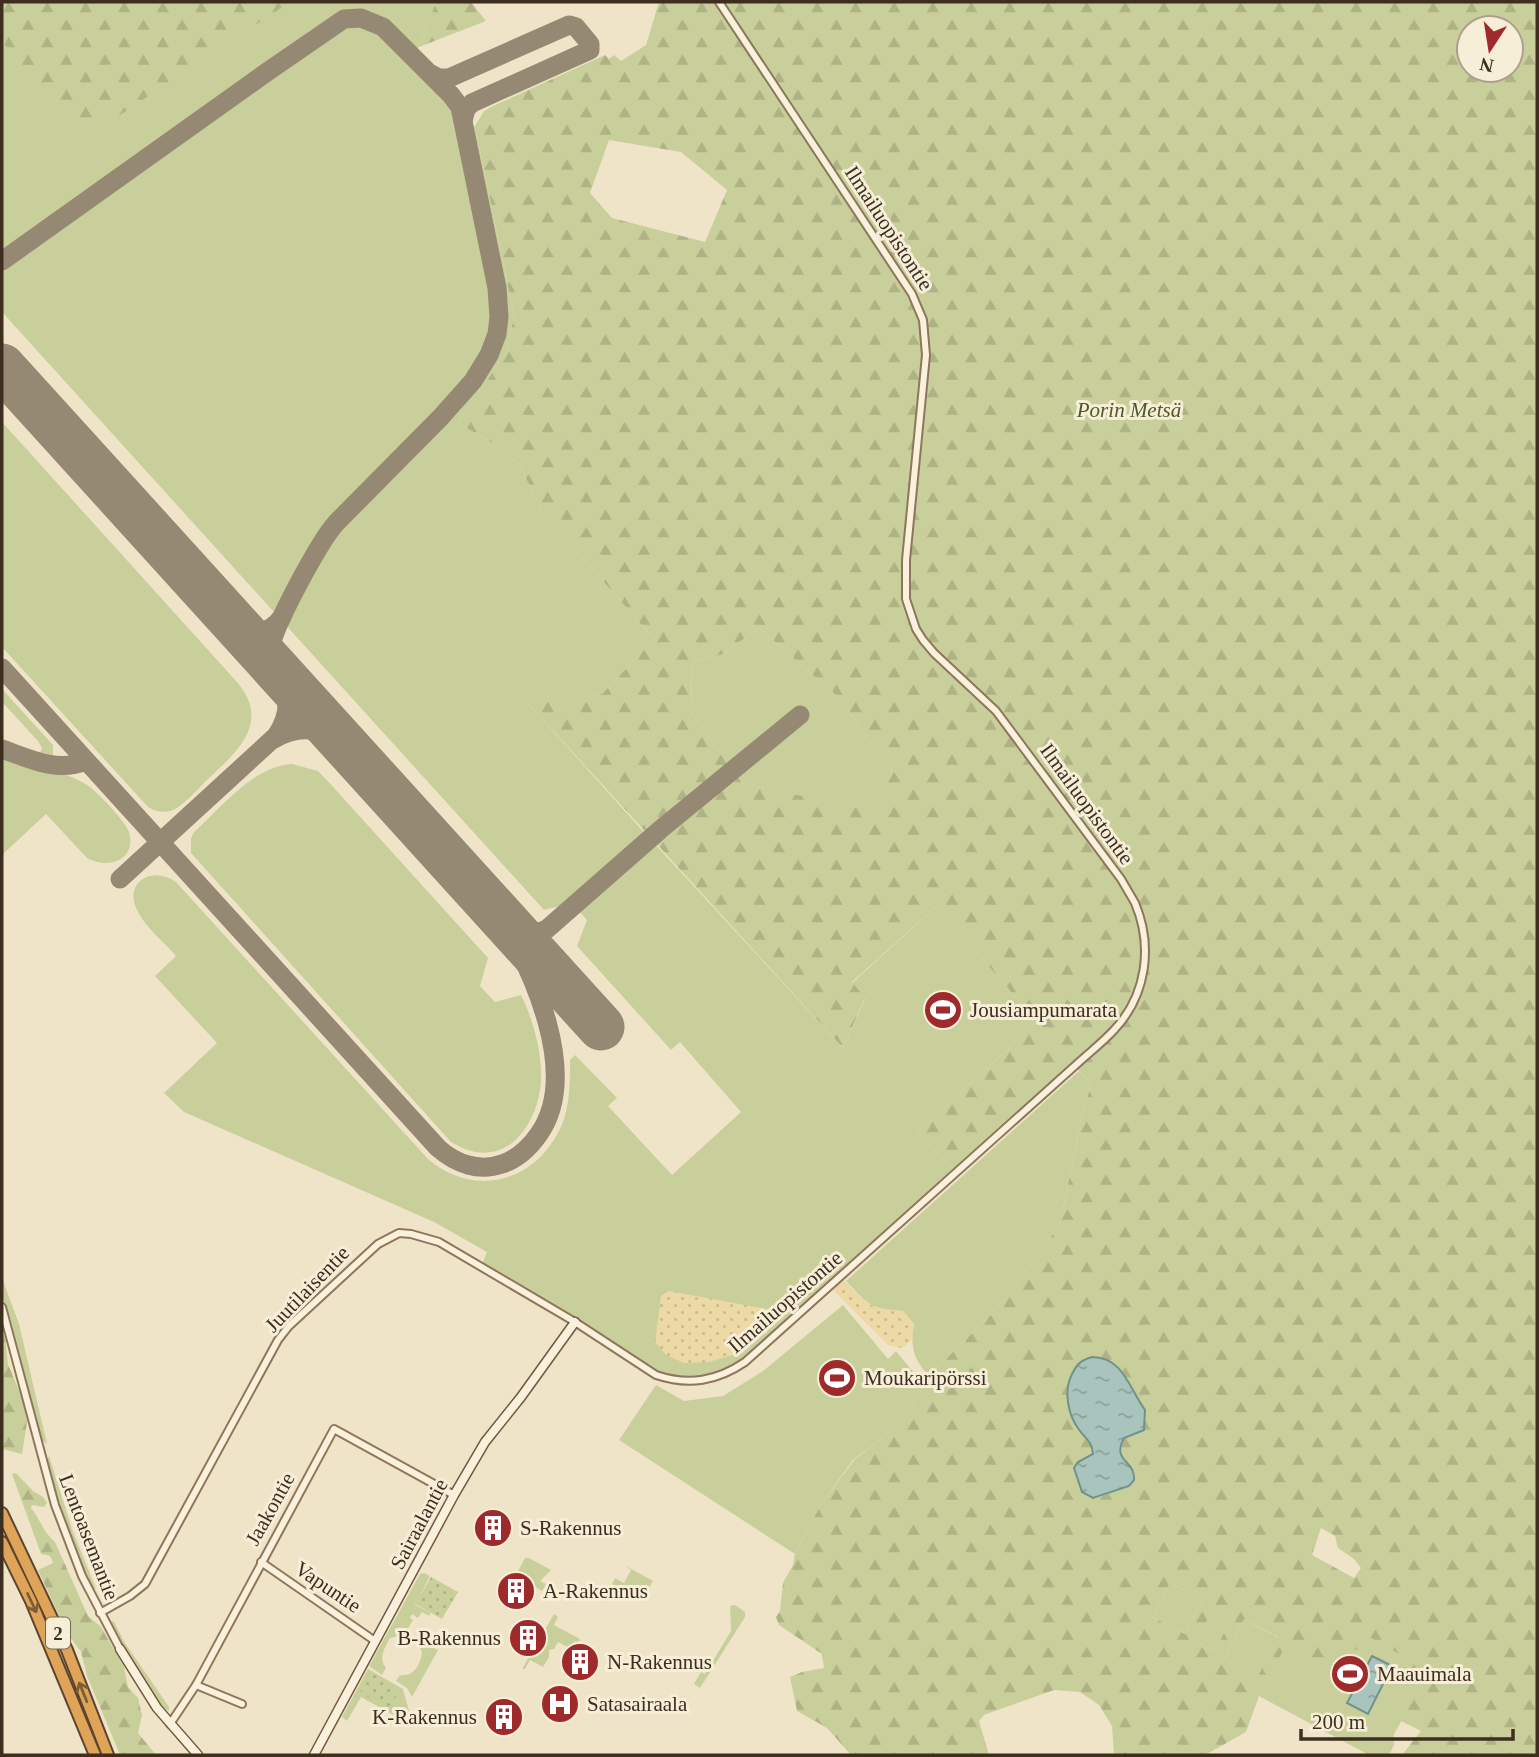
<svg xmlns="http://www.w3.org/2000/svg" width="1539" height="1757" viewBox="0 0 1539 1757" font-family="Georgia,serif">
	<style>
		.grass { fill: #c9cf9b }
		.forest { fill: url(#forest-firs); fill-rule: evenodd }
		.sand { fill: url(#sand-dots) }
		.park { fill: url(#park-dots) }
		.water { fill: url(#water-ripples); stroke: #6f938a; stroke-width: 2 }
		.lines { fill: none; stroke-linecap: round; stroke-linejoin: round }
		.taxiway { stroke: #968974; stroke-width: 19 }
		.runway { stroke: #968974; stroke-width: 47 }
		.street-casing { stroke: #8d765c; stroke-width: 10 }
		.secondary-casing { stroke: #6f573f; stroke-width: 11 }
		.highway-casing { stroke: #5b4430; stroke-width: 14 }
		.street { stroke: #faf1dc; stroke-width: 6 }
		.secondary { stroke: #faf1dc; stroke-width: 8 }
		.highway { stroke: #e0a458; stroke-width: 10 }
		.oneway { stroke: #7e5d36 }
		.labels { text-anchor: middle; stroke-width: 6; stroke-linejoin: round; paint-order: stroke }
		.shield { fill: #f7eed8; stroke: #756857; stroke-width: 2 }
		.shield-label { font-size: 19px; font-weight: bold; fill: #3d2e20 }
		.street-label { font-size: 21px; fill: #3d2e20; stroke: #f7eed8 }
		.park-label { font-size: 21px; font-style: italic; fill: #4d5a26; stroke: #f7eed8 }
		.poi-label { font-size: 21px; fill: #3d2e20; stroke: #f7eed8; text-anchor: start }
	</style>
	<defs>
		<pattern id="forest-firs" width="22" height="20" patternUnits="userSpaceOnUse" patternTransform="scale(1.75)"><rect width="22" height="20" fill="#c9cf9b"/><path d="M5 1l3.5 6h-7zM16 11l3.5 6h-7z" fill="#aeb285"/></pattern>
		<pattern id="sand-dots" width="8" height="8" patternUnits="userSpaceOnUse" patternTransform="scale(1.75)"><rect width="8" height="8" fill="#ecd9a5"/><path d="M2 2h.1M6 6h.1" fill="none" stroke="#cbbb8e" stroke-width="1.8" stroke-linecap="round"/></pattern>
		<pattern id="park-dots" width="8" height="8" patternUnits="userSpaceOnUse" patternTransform="scale(1.75)"><rect width="8" height="8" fill="#c9cf9b"/><path d="M2 2h.1M6 6h.1" fill="none" stroke="#aeb285" stroke-width="1.8" stroke-linecap="round"/></pattern>
		<pattern id="water-ripples" width="26" height="14" patternUnits="userSpaceOnUse" patternTransform="scale(1.75)"><rect width="26" height="14" fill="#a9c4bc"/><path d="M2 4q2-2 4 0t4 0M15 11q2-2 4 0t4 0" fill="none" stroke="#8ba098"/></pattern>
	</defs>
	<rect width="100%" height="100%" fill="#f0e4c8"/>
	<!-- grass -->
	<g class="grass">
		<path d="M 288,2 L 436,2 L 419,47 L 405,58 L 448,101 L 460,127 L 475,126 L 514,316 L 507,351 L 458,423 L 489,441 L 519,464 L 543,513 L 654,639 L 602,694 L 526,701 L 642,830 L 843,1048 L 865,999 L 852,983 L 937,906 L 1037,1022 L 918,1132 L 956,1172 L 743,1363 L 700,1381 L 656,1375 L 481,1267 L 487,1252 L 434,1222 L 184,1112 L 164,1093 L 217,1043 L 155,976 L 176,956 C 164,942 145,927 137,910 C 123,882 153,865 176,882 L 428,1159 C 477,1201 542,1180 564,1119 C 570,1101 570,1079 570,1060 L 575,1055 L 617,1098 L 608,1106 L 672,1175 L 741,1112 L 680,1042 L 671,1050 L 577,946 L 587,920 L 572,903 L 544,910 L 2,312 L 2,42 L 88,136 Z"/>
		<path d="M 2,422 L 237,682 C 272,723 236,753 206,781 C 197,790 185,804 173,810 C 165,813 155,812 148,807 L 2,647 Z"/>
		<polygon points="759,628 837,696 892,772 875,813 742,783 691,712 692,662 721,655"/>
		<polygon points="2,689 53,745 53,755 48,758 39,755 42,748 38,741 5,705 2,704"/>
		<path d="M 2,758 C 26,765 71,772 90,787 C 99,794 126,822 129,832 C 137,860 108,870 87,858 L 46,814 L 2,855 Z"/>
		<path d="M 292,764 L 318,771 L 325,778 L 488,958 L 480,986 L 495,1002 L 521,995 C 533,1019 543,1055 541,1083 C 536,1132 500,1173 451,1142 L 191,853 L 191,838 L 194,832 C 223,806 252,767 292,764 Z"/>
		<path d="M 1079,1071 L 1091,1085 L 1082,1115 L 1060,1224 L 1003,1302 L 929,1376 C 913,1359 910,1346 914,1324 L 903,1311 C 869,1309 868,1304 846,1281 Z"/>
		<polygon points="2,1278 19,1324 47,1444 41,1439 11,1320 2,1296"/>
		<polygon points="843,1305 888,1359 896,1351 924,1385 913,1405 876,1443 853,1460 820,1506 795,1554 619,1440 656,1385 684,1401 723,1396 763,1371"/>
		<polygon points="49,1456 73,1532 96,1589 92,1588 68,1531 46,1461"/>
		<polygon points="525,1558 529,1558 551,1570 540,1581 546,1584 542,1591 521,1578 517,1573"/>
		<polygon points="624,1565 653,1581 641,1600 612,1584 615,1578 624,1583 631,1570"/>
		<polygon points="1328,1565 1452,1633 1394,1734 1394,1745 1389,1755 1369,1755 1259,1696"/>
		<path d="M 424,1573 L 430,1576 L 415,1605 L 431,1613 L 429,1616 L 422,1612 L 418,1618 L 412,1614 L 410,1618 L 413,1620 L 404,1635 L 390,1638 C 385,1648 378,1657 386,1668 L 382,1675 L 369,1666 L 420,1574 Z"/>
		<polygon points="1170,1583 1203,1600 1185,1634 1153,1617"/>
		<polygon points="1215,1603 1235,1614 1214,1652 1195,1642"/>
		<polygon points="735,1605 745,1612 745,1617 700,1688 694,1684 701,1672 705,1674 731,1631 730,1606"/>
		<polygon points="554,1614 558,1617 554,1625 580,1639 578,1642 575,1641 572,1645 575,1647 573,1650 558,1642 554,1649 549,1650 549,1657 543,1667 530,1660 525,1669 522,1669"/>
		<polygon points="1244,1619 1279,1638 1258,1676 1224,1658"/>
		<path d="M 113,1620 L 125,1643 L 169,1707 L 169,1711 C 152,1704 121,1644 111,1626 Z"/>
		<path d="M 420,1641 L 438,1650 L 412,1697 L 407,1688 L 396,1681 L 400,1675 C 414,1677 420,1665 422,1653 L 419,1644 Z"/>
		<polygon points="368,1669 403,1689 409,1711 404,1721 361,1697 347,1721 342,1717"/>
	</g>
	<!-- forest -->
	<g class="forest">
		<polygon points="2,2 290,2 87,137 2,42"/>
		<polygon points="436,2 471,2 486,21 419,47"/>
		<path d="M 659,2 L 1537,2 L 1537,1755 L 1402,1755 L 1421,1731 L 1401,1721 L 1402,1709 L 1408,1698 L 1400,1672 L 1396,1670 L 1403,1656 L 1366,1635 L 1358,1649 C 1324,1660 1317,1669 1283,1651 L 1259,1696 L 1246,1732 L 1205,1755 L 1114,1755 L 1112,1726 L 1099,1705 L 1080,1692 L 1054,1690 L 984,1715 L 979,1721 L 989,1755 L 851,1755 L 827,1728 L 797,1711 L 790,1677 L 802,1672 L 824,1668 L 822,1654 L 779,1625 L 776,1617 L 780,1611 L 783,1583 L 793,1565 L 795,1554 L 820,1506 L 854,1460 L 876,1443 L 913,1405 L 929,1376 L 1003,1302 L 1060,1224 L 1082,1115 L 1091,1085 L 1075,1066 L 956,1172 L 918,1132 L 1037,1022 L 937,906 L 852,982 L 865,998 L 843,1048 L 525,700 L 602,694 L 654,639 L 543,513 L 519,464 L 489,441 L 458,423 L 507,351 L 514,316 L 475,126 L 484,111 L 491,107 L 605,55 L 609,59 L 614,55 L 621,61 L 646,45 ZM 1469,28 L 1511,28 L 1511,70 L 1469,70 ZM 609,140 L 681,152 L 727,190 L 705,242 L 612,218 L 590,193 ZM 759,628 L 837,696 L 892,772 L 875,812 L 742,783 L 691,712 L 692,662 L 721,655 ZM 1124,1374 L 1145,1410 C 1148,1428 1140,1433 1124,1438 C 1115,1457 1128,1459 1135,1474 L 1129,1486 L 1100,1497 L 1088,1497 L 1082,1492 L 1074,1468 L 1078,1462 L 1093,1454 L 1092,1444 L 1088,1439 ZM 1321,1528 L 1335,1536 L 1338,1548 L 1354,1559 L 1361,1568 L 1354,1578 L 1312,1555 ZM 1170,1583 L 1203,1600 L 1185,1634 L 1153,1617 ZM 1215,1604 L 1234,1614 L 1214,1652 L 1196,1642 ZM 1244,1619 L 1278,1637 L 1258,1676 L 1224,1658 Z"/>
		<polygon points="2,1334 5,1336 8,1364 24,1403 27,1422 22,1454 2,1449"/>
		<path d="M 16,1473 L 33,1491 L 43,1497 L 47,1503 L 44,1507 L 32,1505 L 31,1508 C 40,1519 44,1533 55,1542 L 88,1616 L 101,1627 L 124,1667 L 128,1687 L 138,1698 L 142,1715 L 138,1733 L 156,1755 L 120,1755 L 118,1750 L 87,1676 L 81,1652 L 66,1631 L 38,1570 L 53,1563 L 50,1556 L 41,1554 L 12,1474 Z"/>
	</g>
	<!-- sand -->
	<g class="sand">
		<path d="M 841,1277 C 866,1302 866,1309 903,1311 L 914,1324 L 911,1341 L 902,1348 L 888,1345 L 830,1287 Z"/>
		<polygon points="669,1291 767,1309 767,1333 756,1336 735,1354 709,1362 684,1363 666,1355 655,1342 661,1296"/>
	</g>
	<!-- park -->
	<g class="park">
		<polygon points="431,1577 458,1592 442,1619 415,1604"/>
		<polygon points="371,1672 400,1689 389,1709 360,1693"/>
	</g>
	<!-- water -->
	<g class="water">
		<path d="M 1092,1357 C 1123,1357 1129,1388 1145,1410 L 1144,1430 L 1124,1438 C 1111,1462 1136,1460 1134,1480 L 1129,1486 L 1093,1498 L 1082,1492 L 1074,1468 L 1078,1462 L 1093,1454 C 1092,1442 1087,1440 1080,1431 C 1068,1416 1063,1391 1072,1374 C 1077,1364 1081,1360 1092,1357 Z"/>
		<polygon points="1372,1656 1392,1666 1368,1714 1347,1703"/>
	</g>
	<g class="lines">
		<!-- taxiway -->
		<g class="taxiway">
			<polyline points="431,74 439,78 449,78 569,25 576,27 590,44 590,50 472,103 466,109 463,121"/>
			<path d="M 2,261 L 267,72 L 344,19 L 361,18 L 383,27 L 451,95 L 460,107 L 497,288 L 499,317 L 497,334 L 489,355 L 473,381 L 440,418 L 336,523 C 320,541 272,628 270,651 C 270,661 275,668 280,676 C 291,696 289,717 276,736 L 120,879"/>
			<path d="M 234,623 C 252,635 268,636 282,617"/>
			<path d="M 2,668 L 438,1148 C 456,1164 479,1172 502,1164 C 517,1159 530,1147 539,1134 C 581,1074 532,968 498,914"/>
			<path d="M 274,739 C 301,723 326,728 348,749"/>
			<path d="M 2,749 C 30,759 57,773 86,761"/>
			<path d="M 507,924 C 520,932 532,936 547,929 L 661,829 L 800,715"/>
		</g>
		<!-- runway -->
		<polyline class="runway" points="2,367 601,1027"/>
		<defs>
			<g id="street">
				<polyline points="2,1307 55,1505 82,1576 120,1649"/>
				<polyline points="261,1562 375,1641"/>
				<path d="M 100,1613 L 130,1596 L 145,1584 L 278,1340 L 289,1326 L 378,1244 L 399,1233 L 411,1234 L 439,1242 L 575,1322 L 656,1375 C 689,1386 717,1381 745,1362 L 1078,1063 C 1090,1052 1103,1042 1114,1030 C 1147,995 1153,946 1135,903 L 1121,879 L 996,711 L 934,653 L 923,640 L 916,629 L 906,599 L 906,560 L 926,355 L 923,320 L 912,294 L 719,2"/>
				<polyline points="196,1685 242,1704"/>
				<polyline points="170,1724 196,1685 334,1429 454,1495"/>
			</g>
			<g id="secondary">
				<polyline points="120,1649 157,1708 198,1755"/>
				<polyline points="314,1755 454,1495 485,1442 521,1397 575,1322"/>
			</g>
			<g id="highway">
				<polyline points="2,1513 67,1650 108,1755"/>
				<polyline points="2,1542 31,1601 95,1755"/>
			</g>
		</defs>
		<!-- street casing -->
		<use href="#street" class="street-casing"/>
		<!-- secondary casing -->
		<use href="#secondary" class="secondary-casing"/>
		<!-- highway casing -->
		<use href="#highway" class="highway-casing"/>
		<!-- street -->
		<use href="#street" class="street"/>
		<!-- secondary -->
		<use href="#secondary" class="secondary"/>
		<!-- highway -->
		<use href="#highway" class="highway"/>
	</g>
	<!-- one-way arrows -->
	<defs><path id="oneway-shaft" d="M-6 0H5M1.5-3L5.5 0L1.5 3" fill="none" stroke-width="1.6" stroke-linecap="round" stroke-linejoin="round" transform="scale(1.75)"/></defs>
	<g class="oneway">
		<use href="#oneway-shaft" transform="translate(32 1603) rotate(65)"/>
		<use href="#oneway-shaft" transform="translate(83 1692) rotate(-112)"/>
	</g>
	<!-- icons -->
	<defs>
		<symbol id="stadium-disc" viewBox="-11 -11 22 22"><circle r="9.5" fill="#9e2a2b" stroke="#f7eed8"/><path d="M0-5a6.5 5 0 1 0 0 10a6.5 5 0 1 0 0-10ZM-3.5-1.8h7v3.6h-7Z" fill="#fff"/></symbol>
		<symbol id="building-disc" viewBox="-11 -11 22 22"><circle r="9.5" fill="#9e2a2b" stroke="#f7eed8"/><path d="M-4-6H4V6H1V3H-1V6H-4ZM-2.5-4.3h1.7v1.8h-1.7ZM.8-4.3h1.7v1.8H.8ZM-2.5-1h1.7V.8h-1.7ZM.8-1h1.7V.8H.8Z" fill="#fff"/></symbol>
		<symbol id="hospital-disc" viewBox="-11 -11 22 22"><circle r="9.5" fill="#9e2a2b" stroke="#f7eed8"/><path d="M-5-5h3v3.5h4V-5h3V5h-3V1.5h-4V5h-3Z" fill="#fff"/></symbol>
	</defs>
	<g fill-rule="evenodd">
		<use href="#stadium-disc" x="921" y="988" width="44" height="44"/>
		<use href="#stadium-disc" x="815" y="1356" width="44" height="44"/>
		<use href="#building-disc" x="471" y="1506" width="44" height="44"/>
		<use href="#building-disc" x="494" y="1569" width="44" height="44"/>
		<use href="#building-disc" x="506" y="1616" width="44" height="44"/>
		<use href="#building-disc" x="558" y="1640" width="44" height="44"/>
		<use href="#stadium-disc" x="1328" y="1652" width="44" height="44"/>
		<use href="#hospital-disc" x="538" y="1682" width="44" height="44"/>
		<use href="#building-disc" x="482" y="1695" width="44" height="44"/>
	</g>
	<g class="labels">
		<!-- shield labels -->
		<rect class="shield" x="46" y="1617.5" width="24" height="31" rx="5"/>
		<g class="shield-label">
			<text x="58" y="1640">2</text>
		</g>
		<!-- street labels -->
		<g class="street-label">
			<text transform="translate(889 228) rotate(57)" y="7">Ilmailuopistontie</text>
			<text transform="translate(1087 804) rotate(54)" y="7">Ilmailuopistontie</text>
			<text transform="translate(307 1289) rotate(-46)" y="7">Juutilaisentie</text>
			<text transform="translate(785 1302) rotate(-41)" y="7">Ilmailuopistontie</text>
			<text transform="translate(270 1509) rotate(-61)" y="7">Jaakontie</text>
			<text transform="translate(419 1524) rotate(-62)" y="7">Sairaalantie</text>
			<text transform="translate(89 1537) rotate(69)" y="7">Lentoasemantie</text>
			<text transform="translate(328 1587) rotate(34)" y="7">Vapuntie</text>
		</g>
		<!-- park labels -->
		<g class="park-label">
			<text x="1129" y="417">Porin Metsä</text>
		</g>
		<!-- poi labels -->
		<g class="poi-label">
			<text x="970" y="1017">Jousiampumarata</text>
			<text x="864" y="1385">Moukaripörssi</text>
			<text x="520" y="1535">S-Rakennus</text>
			<text x="543" y="1598">A-Rakennus</text>
			<text x="501" y="1645" text-anchor="end">B-Rakennus</text>
			<text x="607" y="1669">N-Rakennus</text>
			<text x="1377" y="1681">Maauimala</text>
			<text x="587" y="1711">Satasairaala</text>
			<text x="477" y="1724" text-anchor="end">K-Rakennus</text>
		</g>
	</g>
	<!-- border -->
	<rect width="1539" height="1757" fill="none" stroke="#3d2e20" stroke-width="7"/>
	<!-- north arrow -->
	<g transform="translate(1490 49) rotate(192)"><circle r="33" fill="#f7eed8" stroke="#ada18e" stroke-width="2"/>
	<path d="M0-5L12 26L0 18L-12 26Z" fill="#9e2a2b"/>
	<text y="-10" font-size="19" font-weight="bold" text-anchor="middle" fill="#3d2e20">N</text>
	</g>
	<!-- scale -->
	<path d="M1301 1729v10h212v-10" fill="none" stroke="#3d2e20" stroke-width="3.5"/>
	<text x="1312" y="1729" font-size="21" fill="#3d2e20" stroke="#f7eed8" stroke-width="5" paint-order="stroke">200 m</text>
</svg>
